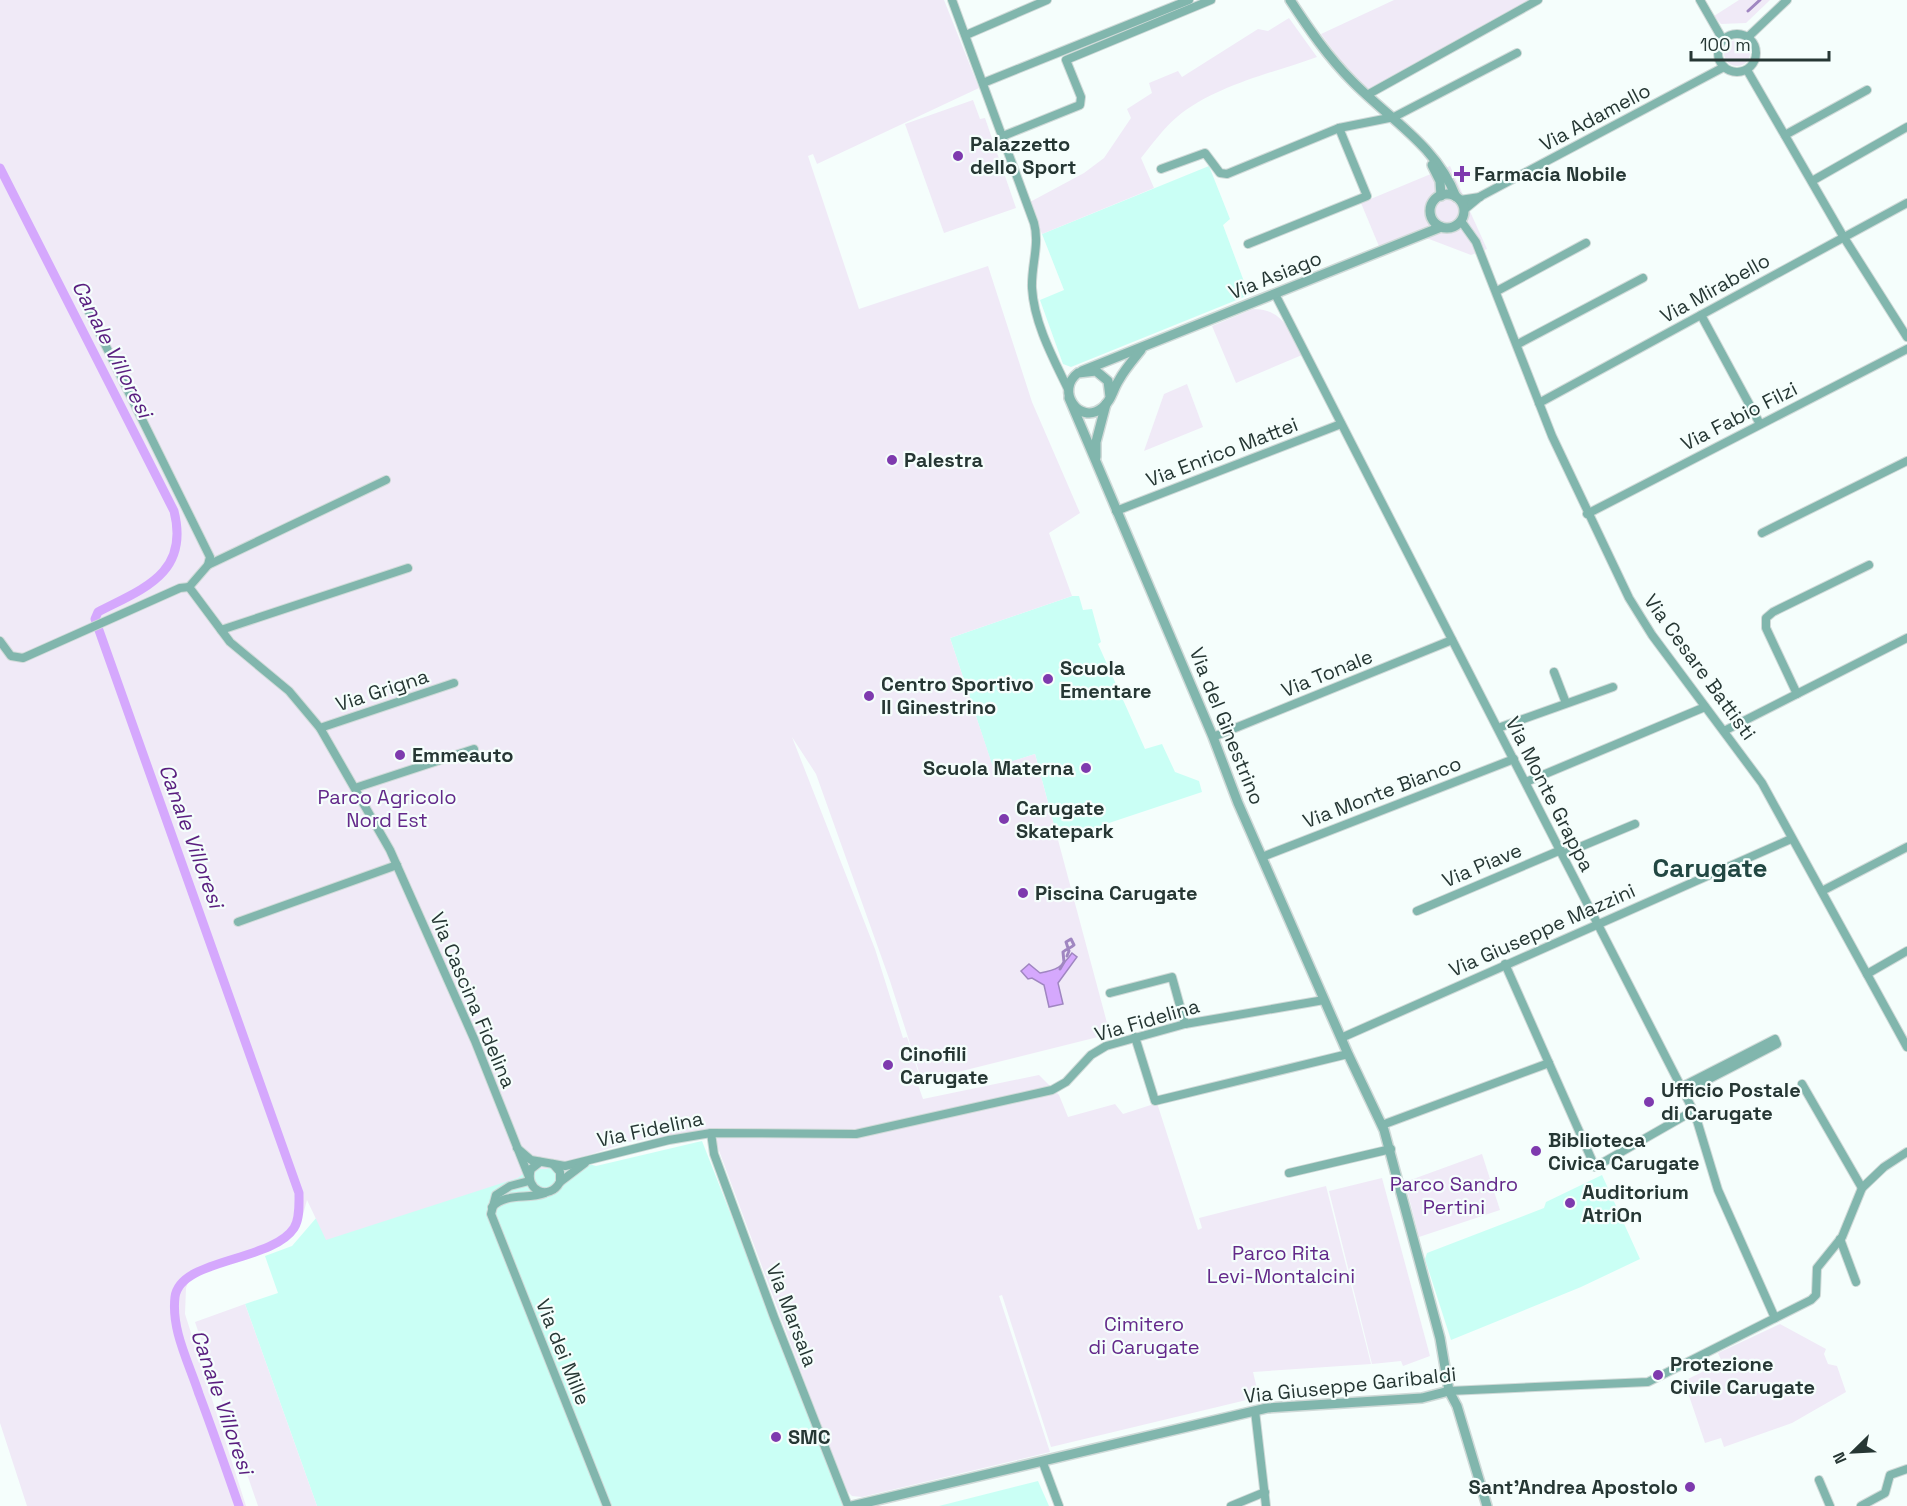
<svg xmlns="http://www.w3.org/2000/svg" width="1907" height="1506" viewBox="0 0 1907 1506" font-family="'Space Grotesk',sans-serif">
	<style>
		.built { fill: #cafff5 }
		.green { fill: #f0eaf7 }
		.water { fill: #d5a8fd; stroke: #a086c1; stroke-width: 1.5 }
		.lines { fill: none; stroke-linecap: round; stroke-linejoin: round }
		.stream { stroke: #a086c1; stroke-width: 3 }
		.canal { stroke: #d5a8fd; stroke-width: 9 }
		.minor-casing { stroke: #d0dad8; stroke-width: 10 }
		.tertiary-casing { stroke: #d0dad8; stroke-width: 12 }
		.minor { stroke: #81b6ad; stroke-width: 8 }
		.tertiary { stroke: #81b6ad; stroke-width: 9 }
		.poi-dot { fill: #7e3aae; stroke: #f5fefc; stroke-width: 2 }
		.labels { text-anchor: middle; stroke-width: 4.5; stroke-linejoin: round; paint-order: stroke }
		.street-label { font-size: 20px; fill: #263734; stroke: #f5fefc }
		.poi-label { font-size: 20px; font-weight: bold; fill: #263734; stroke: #f5fefc; text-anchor: start }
		.park-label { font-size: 20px; fill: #63298a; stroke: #f5fefc }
		.water-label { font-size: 21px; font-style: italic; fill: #591e7f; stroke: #f5fefc }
		.district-label { font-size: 26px; font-weight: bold; fill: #214742; stroke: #f5fefc }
	</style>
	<rect width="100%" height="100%" fill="#f5fefc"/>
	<!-- built -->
	<g class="built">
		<polygon points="1209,166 1230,219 1223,225 1249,295 1071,367 1063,364 1040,300 1064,290 1042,234"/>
		<polygon points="1072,596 1079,596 1083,610 1092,609 1101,642 1098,644 1145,749 1162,744 1175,772 1199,781 1202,792 1058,840 1035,754 993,768 950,638"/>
		<polygon points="702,1141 845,1506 317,1506 245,1304 278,1293 265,1256 292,1246 317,1217 509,1142 596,1166"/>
		<polygon points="1602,1175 1640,1259 1581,1287 1451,1340 1425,1259 1427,1253 1544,1208 1546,1202"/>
		<polygon points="1038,1481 1049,1506 939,1506"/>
	</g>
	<!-- green -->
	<g class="green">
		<polygon points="0,0 944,0 979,88 817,164 813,154 808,156 859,309 988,266 1032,402 1080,513 1049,533 1072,596 950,638 993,767 1035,754 1110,1034 922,1081 890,981 816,774 792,737 875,949 903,1038 907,1037 921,1081 917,1082 923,1099 1039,1075 1059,1095 1068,1117 1115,1104 1123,1114 1157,1103 1198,1230 1202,1228 1199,1218 1326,1186 1371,1364 1253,1372 1259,1397 1051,1447 1002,1295 999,1296 1050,1452 862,1497 852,1496 844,1488 711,1129 629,1142 546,1169 529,1169 518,1178 326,1240 307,1200 301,1222 285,1242 199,1272 190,1278 186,1288 185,1314 246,1506 27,1506 0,1423"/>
		<polygon points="1394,0 1538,0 1367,90 1349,72 1321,34"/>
		<polygon points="1739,0 1770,0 1746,23 1721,24 1714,16"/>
		<path d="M 1289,18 L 1317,57 C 1270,74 1216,85 1177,117 C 1164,128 1152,144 1141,158 L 1154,188 L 1042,234 L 1030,202 L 1084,173 L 1104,158 L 1131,118 L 1127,109 L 1152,93 L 1149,83 L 1178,71 L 1182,77 L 1258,29 L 1268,31 Z"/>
		<circle cx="1737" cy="53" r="13"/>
		<polygon points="973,100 980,119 985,118 1016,208 944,233 905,124"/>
		<polygon points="1450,166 1465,199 1481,196 1468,207 1487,249 1471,255 1429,239 1414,237 1381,251 1361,203"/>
		<path d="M 1253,309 C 1284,309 1289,331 1302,355 L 1236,383 L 1212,326 Z"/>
		<polygon points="1187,384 1203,427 1144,451 1164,394"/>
		<polygon points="1482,1154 1500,1210 1419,1237 1405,1182"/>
		<polygon points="1382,1178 1430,1356 1403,1366 1401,1361 1372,1364 1329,1191"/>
		<polygon points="245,1304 317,1506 258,1506 195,1322"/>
		<polygon points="1780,1324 1826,1349 1824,1354 1828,1364 1837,1366 1846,1392 1792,1423 1724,1447 1721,1438 1705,1443 1684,1381 1722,1362 1718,1353"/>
	</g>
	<!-- water -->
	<path class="water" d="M 1072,953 L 1077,957 L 1058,983 L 1063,1004 L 1049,1007 L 1044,985 L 1032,978 L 1028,979 L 1021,971 L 1029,964 L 1040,973 C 1057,970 1062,967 1072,953 Z"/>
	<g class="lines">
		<!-- stream -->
		<g class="stream">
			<polyline points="1748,11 1760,0"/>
			<path d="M 1060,969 L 1064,962 L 1063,952 C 1066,949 1071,948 1074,945 L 1071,939 L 1066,942 L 1069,951 L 1067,956"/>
		</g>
		<!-- canal -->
		<path class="canal" d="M 0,168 L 174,511 C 190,574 142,589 98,612 L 95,619 L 299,1193 C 299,1204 300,1219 294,1228 C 272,1262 180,1258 175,1297 C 171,1330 189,1363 199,1394 C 213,1431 226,1469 239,1506"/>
		<defs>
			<g id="minor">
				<path d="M 952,0 L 1034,223 C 1040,244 1031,266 1032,288 C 1034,323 1053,358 1068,389"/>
				<polyline points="1700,0 1723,40"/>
				<circle cx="1737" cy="53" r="19"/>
				<polyline points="966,35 1047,0"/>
				<polyline points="1748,37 1787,0"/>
				<polyline points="1747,70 1843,236 1907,337"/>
				<polyline points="983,83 1189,0"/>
				<polyline points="1367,95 1538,0"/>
				<polyline points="1785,135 1867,90"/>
				<polyline points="1003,136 1080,105 1081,97 1066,60 1211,0"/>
				<polyline points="1161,169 1205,153 1220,173 1227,174 1339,128 1394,117 1517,53"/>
				<polyline points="1812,181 1907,127"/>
				<polyline points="1460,200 1480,197"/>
				<polyline points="1464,210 1481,196 1724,67"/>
				<polyline points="1461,221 1476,242 1552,436 1629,598 1652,635 1762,783 1907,1047"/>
				<polyline points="1248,244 1367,196 1339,128"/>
				<polyline points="1497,291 1586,243"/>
				<polyline points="1275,294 1695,1114 1718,1190 1775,1318"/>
				<polyline points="89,312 210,557 208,565 189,587"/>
				<polyline points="1701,315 1760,424"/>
				<polyline points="1518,344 1643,278"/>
				<polyline points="1539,403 1907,203"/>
				<polyline points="1116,511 1341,424"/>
				<polyline points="1587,514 1907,349"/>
				<polyline points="1762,533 1907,461"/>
				<polyline points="208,565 386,480"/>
				<polyline points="189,587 230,642 289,691 320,728 390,850 475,1041 529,1177"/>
				<polyline points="221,630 408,568"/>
				<polyline points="0,641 11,656 23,658 180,588 189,587"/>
				<polyline points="1554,672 1566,703"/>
				<polyline points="1797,694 1766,628 1766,618 1773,612 1869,565"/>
				<polyline points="320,728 454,683"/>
				<polyline points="1498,728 1613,687"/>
				<polyline points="1724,731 1907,638"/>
				<polyline points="1213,737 1452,640"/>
				<polyline points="1526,782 1705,707"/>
				<polyline points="355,788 474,749"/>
				<polyline points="1563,854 1635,824"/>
				<polyline points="1262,857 1514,759"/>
				<polyline points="1822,891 1907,847"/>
				<polyline points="1417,911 1561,850"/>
				<polyline points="238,922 397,865"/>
				<polyline points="1505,964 1595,1167 1693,1111"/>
				<polyline points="1867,974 1907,951"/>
				<polyline points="1110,993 1172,977 1185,1024"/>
				<polyline points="1135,1037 1155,1101 1348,1054"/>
				<polyline points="1341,1038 1791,839"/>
				<polyline points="1802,1084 1862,1188"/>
				<polyline points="1681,1087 1775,1039 1777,1044 1684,1092"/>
				<polyline points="1382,1125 1549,1063"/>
				<polyline points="711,1133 714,1154 774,1317 848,1506"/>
				<polyline points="517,1148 531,1160 565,1166 669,1140 711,1133 856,1134 1052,1090 1066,1082 1091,1055 1106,1046 1185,1024 1324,1000"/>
				<path d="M 540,1162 L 531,1169 C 524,1190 549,1202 560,1182 L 560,1172 L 553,1164"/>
				<polyline points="1289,1173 1391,1149"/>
				<polyline points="529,1181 510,1186 496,1195 491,1214 607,1506"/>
				<polyline points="560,1182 585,1163"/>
				<path d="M 492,1207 C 507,1192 527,1200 545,1193"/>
				<polyline points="1840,1239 1856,1282"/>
				<polyline points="1449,1391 1648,1382 1811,1300 1816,1295 1817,1268 1842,1237 1862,1188 1884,1167 1907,1152"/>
				<polyline points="1255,1411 1266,1506"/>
				<polyline points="1043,1463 1059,1506"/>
				<polyline points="1819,1480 1830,1506"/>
				<polyline points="1231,1506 1265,1492"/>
				<polyline points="1861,1506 1885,1493 1890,1475 1907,1469"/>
			</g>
			<g id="tertiary">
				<path d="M 1290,0 C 1309,29 1328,57 1352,81 C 1389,119 1436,145 1456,197"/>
				<polyline points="1432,165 1440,181 1441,196"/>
				<circle cx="1447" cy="211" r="17"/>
				<polyline points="1082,371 1441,227"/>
				<path d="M 1110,397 L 1108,381 L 1096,371 L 1078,373 C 1055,390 1079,426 1102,408 C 1111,402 1113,389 1119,380 C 1125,369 1133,360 1141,350"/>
				<polyline points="1069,398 1213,737 1238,803 1348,1054 1384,1130 1440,1338 1449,1391 1457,1406 1487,1506"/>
				<polyline points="1096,457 1096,442 1106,404"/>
				<polyline points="852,1506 1267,1408 1422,1398 1449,1391"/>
			</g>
		</defs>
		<!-- minor casing -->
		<use href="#minor" class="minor-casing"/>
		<!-- tertiary casing -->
		<use href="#tertiary" class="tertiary-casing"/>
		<!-- minor -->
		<use href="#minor" class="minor"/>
		<!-- tertiary -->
		<use href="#tertiary" class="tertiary"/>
	</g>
	<!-- markers -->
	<g class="poi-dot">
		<circle cx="958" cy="156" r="6"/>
		<path d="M1459 165h6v6h6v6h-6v6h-6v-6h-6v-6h6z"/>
		<circle cx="892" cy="460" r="6"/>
		<circle cx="1048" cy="679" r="6"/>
		<circle cx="869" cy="696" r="6"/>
		<circle cx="400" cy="755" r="6"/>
		<circle cx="1086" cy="768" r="6"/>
		<circle cx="1004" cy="819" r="6"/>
		<circle cx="1023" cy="893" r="6"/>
		<circle cx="888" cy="1065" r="6"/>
		<circle cx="1649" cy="1102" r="6"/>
		<circle cx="1536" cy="1151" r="6"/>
		<circle cx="1570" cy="1203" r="6"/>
		<circle cx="1658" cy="1375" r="6"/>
		<circle cx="776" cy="1437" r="6"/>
		<circle cx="1690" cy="1487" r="6"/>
	</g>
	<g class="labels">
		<!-- street labels -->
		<g class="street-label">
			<text transform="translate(1595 117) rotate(-28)" y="7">Via Adamello</text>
			<text transform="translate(1275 275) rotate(-22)" y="7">Via Asiago</text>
			<text transform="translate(1715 288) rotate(-29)" y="7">Via Mirabello</text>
			<text transform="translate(1739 416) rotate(-27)" y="7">Via Fabio Filzi</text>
			<text transform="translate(1222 452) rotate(-21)" y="7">Via Enrico Mattei</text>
			<text transform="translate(1700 667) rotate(54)" y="7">Via Cesare Battisti</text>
			<text transform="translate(1327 673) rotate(-22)" y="7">Via Tonale</text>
			<text transform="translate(382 690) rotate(-18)" y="7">Via Grigna</text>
			<text transform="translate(1227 726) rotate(68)" y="7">Via del Ginestrino</text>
			<text transform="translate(1382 792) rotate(-21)" y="7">Via Monte Bianco</text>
			<text transform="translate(1550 794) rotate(63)" y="7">Via Monte Grappa</text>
			<text transform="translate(1482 865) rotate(-23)" y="7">Via Piave</text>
			<text transform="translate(1542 930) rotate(-24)" y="7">Via Giuseppe Mazzini</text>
			<text transform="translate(473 1000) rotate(67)" y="7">Via Cascina Fidelina</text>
			<text transform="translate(1147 1020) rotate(-16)" y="7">Via Fidelina</text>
			<text transform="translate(650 1129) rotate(-12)" y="7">Via Fidelina</text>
			<text transform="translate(792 1315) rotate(69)" y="7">Via Marsala</text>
			<text transform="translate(563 1352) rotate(68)" y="7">Via dei Mille</text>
			<text transform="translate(1350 1385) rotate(-6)" y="7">Via Giuseppe Garibaldi</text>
		</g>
		<!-- poi labels -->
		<g class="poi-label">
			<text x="970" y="151">Palazzetto<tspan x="970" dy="23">dello Sport</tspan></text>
			<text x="1474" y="181">Farmacia Nobile</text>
			<text x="904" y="467">Palestra</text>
			<text x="1060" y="675">Scuola<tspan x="1060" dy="23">Ementare</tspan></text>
			<text x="881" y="691">Centro Sportivo<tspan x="881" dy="23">Il Ginestrino</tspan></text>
			<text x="412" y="762">Emmeauto</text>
			<text x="1074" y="775" text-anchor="end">Scuola Materna</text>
			<text x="1016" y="815">Carugate<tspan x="1016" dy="23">Skatepark</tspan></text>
			<text x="1035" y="900">Piscina Carugate</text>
			<text x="900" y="1061">Cinofili<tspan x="900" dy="23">Carugate</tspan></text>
			<text x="1661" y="1097">Ufficio Postale<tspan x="1661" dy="23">di Carugate</tspan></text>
			<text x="1548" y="1147">Biblioteca<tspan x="1548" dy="23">Civica Carugate</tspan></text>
			<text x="1582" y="1199">Auditorium<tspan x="1582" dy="23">AtriOn</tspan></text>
			<text x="1670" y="1371">Protezione<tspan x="1670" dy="23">Civile Carugate</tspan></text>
			<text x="788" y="1444">SMC</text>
			<text x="1678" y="1494" text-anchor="end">Sant'Andrea Apostolo</text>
		</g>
		<!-- park labels -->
		<g class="park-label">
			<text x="387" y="804">Parco Agricolo<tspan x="387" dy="23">Nord Est</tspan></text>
			<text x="1454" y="1191">Parco Sandro<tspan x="1454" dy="23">Pertini</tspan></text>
			<text x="1281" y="1260">Parco Rita<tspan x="1281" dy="23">Levi-Montalcini</tspan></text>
			<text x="1144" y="1331">Cimitero<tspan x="1144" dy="23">di Carugate</tspan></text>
		</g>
		<!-- water labels -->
		<g class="water-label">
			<text transform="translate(112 349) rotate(63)" y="7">Canale Villoresi</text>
			<text transform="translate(191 836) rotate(70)" y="7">Canale Villoresi</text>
			<text transform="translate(222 1402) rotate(71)" y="7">Canale Villoresi</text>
		</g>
		<!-- district labels -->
		<g class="district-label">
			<text x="1710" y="877">Carugate</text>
		</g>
	</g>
	<!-- north arrow -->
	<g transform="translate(1853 1452) rotate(246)" stroke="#f5fefc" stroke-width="4.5" paint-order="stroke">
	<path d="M0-4.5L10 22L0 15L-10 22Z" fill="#263734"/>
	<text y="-9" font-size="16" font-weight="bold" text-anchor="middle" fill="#263734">N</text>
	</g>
	<!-- scale -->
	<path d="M1691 51v9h138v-9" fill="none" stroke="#263734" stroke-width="3"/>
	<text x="1700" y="51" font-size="18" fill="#263734" stroke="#f5fefc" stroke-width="4.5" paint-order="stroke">100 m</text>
</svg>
